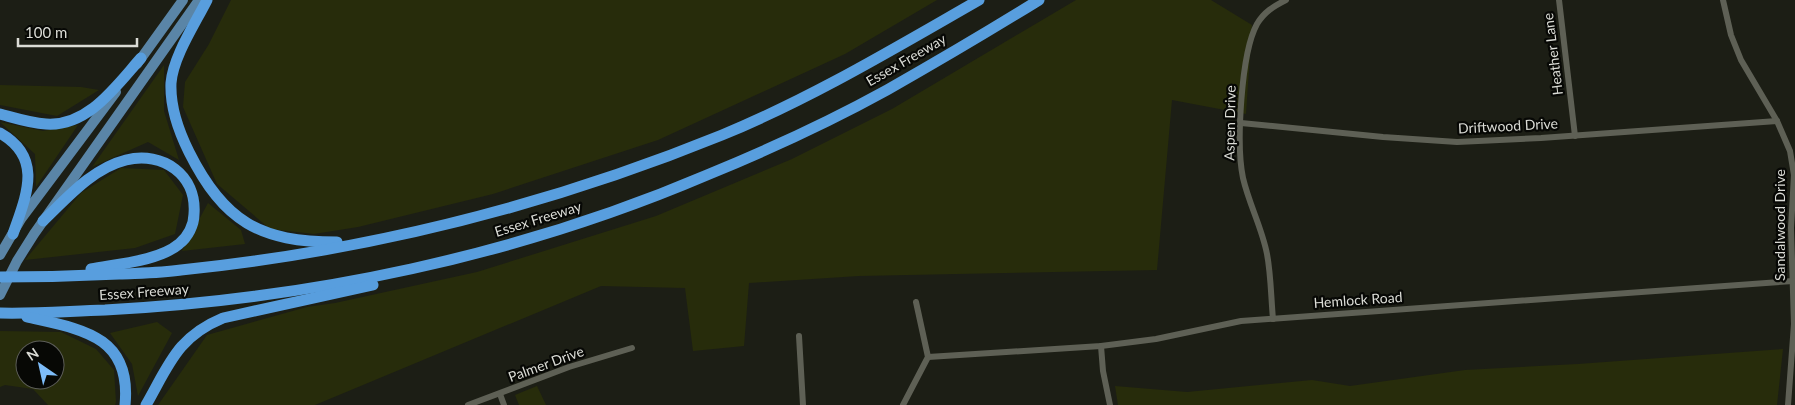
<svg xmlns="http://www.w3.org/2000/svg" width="1795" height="405" viewBox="0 0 1795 405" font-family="Lato,sans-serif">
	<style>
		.green { fill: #272c0b; fill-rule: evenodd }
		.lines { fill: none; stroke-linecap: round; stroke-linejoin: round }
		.street { stroke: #5e6055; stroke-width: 6 }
		.primary { stroke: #5a85a7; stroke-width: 10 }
		.highway { stroke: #589ede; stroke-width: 11 }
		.labels { text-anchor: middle; stroke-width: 4.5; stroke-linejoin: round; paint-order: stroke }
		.street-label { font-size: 14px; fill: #dbdcd6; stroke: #070805 }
	</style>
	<rect width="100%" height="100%" fill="#1c1e15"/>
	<!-- green -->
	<g class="green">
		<polygon points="231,0 937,0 845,54 658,140 493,194 358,227 314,234 270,229 217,184 183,107 185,82 209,44"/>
		<polygon points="1076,0 1211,0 1252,25 1246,114 1172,100 1157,270 859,276 749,283 744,346 693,351 685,288 601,286 315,405 158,405 207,335 307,307 335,303 477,272 656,216 792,159 892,109"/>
		<polygon points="164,65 164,111 179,160 148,142 92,167"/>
		<polygon points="0,85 81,87 99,90 57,116 0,105"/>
		<polygon points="0,122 43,131 78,125 36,187 35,154"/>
		<polygon points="121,168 164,170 183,195 175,234 135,248 25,260 81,193"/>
		<polygon points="208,203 241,230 245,244 182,251"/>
		<polygon points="157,322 172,333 138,396 132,364 110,333"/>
		<path d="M 0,331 L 61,332 L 96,349 L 114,370 L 116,402 L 115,405 L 48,405 L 33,389 L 5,385 L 0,387 ZM 25,350 L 55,350 L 55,380 L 25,380 Z"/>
		<polygon points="1783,349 1777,405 1118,405 1115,386 1187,392 1312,380 1350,386 1465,370 1578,364"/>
		<polygon points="537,386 546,405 519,405 515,395"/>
	</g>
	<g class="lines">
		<!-- street -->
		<g class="street">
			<polyline points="1559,0 1575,136"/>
			<polyline points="1723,0 1731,35 1741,60 1777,121 1790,151 1794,175 1791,228 1794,324 1788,405"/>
			<polyline points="1241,123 1383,137 1457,142 1541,138 1777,121"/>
			<path d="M 1273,319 C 1271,298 1271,275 1267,254 C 1262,228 1249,204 1243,178 C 1236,145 1241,53 1257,24 C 1264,12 1274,6 1286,0"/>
			<polyline points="799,336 803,405"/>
			<polyline points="1101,346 1103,371 1110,405"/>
			<polyline points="928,357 1101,346 1156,339 1241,321 1793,281"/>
			<polyline points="500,394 504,405"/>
			<polyline points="468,405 569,367 632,348"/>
			<polyline points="903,405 928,357 916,302"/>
		</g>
		<!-- primary -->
		<g class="primary">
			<polyline points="137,64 183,0"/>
			<polyline points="0,255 21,219 116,92"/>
			<polyline points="0,295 17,261 34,234 199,0"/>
		</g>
		<!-- highway -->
		<g class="highway">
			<path d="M 207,0 C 195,24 173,57 171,83 C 170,107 179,132 189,152 C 224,222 260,242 337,242"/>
			<path d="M 0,114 C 15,118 30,123 46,124 C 88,127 116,86 141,58"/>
			<path d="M 0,133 C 44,158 26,196 13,234"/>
			<path d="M 43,221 C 67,198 93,168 126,160 C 163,151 197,175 194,214 C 194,225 188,237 179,244 C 159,261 117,264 91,269"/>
			<path d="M 0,277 C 40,277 79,276 119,274 C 140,273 161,273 181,270 C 366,251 550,205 722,135 C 812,98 895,48 979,0"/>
			<path d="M 0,313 C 35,314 70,311 105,310 C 311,299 517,256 707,175 C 768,150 829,122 887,90 C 938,61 989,31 1039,0"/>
			<path d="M 27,317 C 80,329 132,335 125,405"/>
			<path d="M 146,405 C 169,365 177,337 223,318 L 373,285"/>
		</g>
	</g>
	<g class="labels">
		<!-- street labels -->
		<g class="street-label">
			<text transform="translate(1553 54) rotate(-97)" y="5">Heather Lane</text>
			<text transform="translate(906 60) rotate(-30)" y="5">Essex Freeway</text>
			<text transform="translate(1230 123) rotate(-89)" y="5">Aspen Drive</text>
			<text transform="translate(1508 126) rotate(-3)" y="5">Driftwood Drive</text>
			<text transform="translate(538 219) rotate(-17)" y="5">Essex Freeway</text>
			<text transform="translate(1780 225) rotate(-90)" y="5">Sandalwood Drive</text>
			<text transform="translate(144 292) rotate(-4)" y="5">Essex Freeway</text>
			<text transform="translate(1358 300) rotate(-4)" y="5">Hemlock Road</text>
			<text transform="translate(546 364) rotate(-20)" y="5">Palmer Drive</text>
		</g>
	</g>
	<!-- north arrow -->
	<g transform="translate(40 365) rotate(326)"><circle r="24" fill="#070805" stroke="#5c5d59"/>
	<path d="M0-4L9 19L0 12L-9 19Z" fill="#7ebdf9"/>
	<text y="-8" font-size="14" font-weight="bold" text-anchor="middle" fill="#dbdcd6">N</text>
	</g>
	<!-- scale -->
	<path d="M18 38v8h119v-8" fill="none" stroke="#dbdcd6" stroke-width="2.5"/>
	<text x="25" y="38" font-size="15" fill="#dbdcd6" stroke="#070805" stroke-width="4" paint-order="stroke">100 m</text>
</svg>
